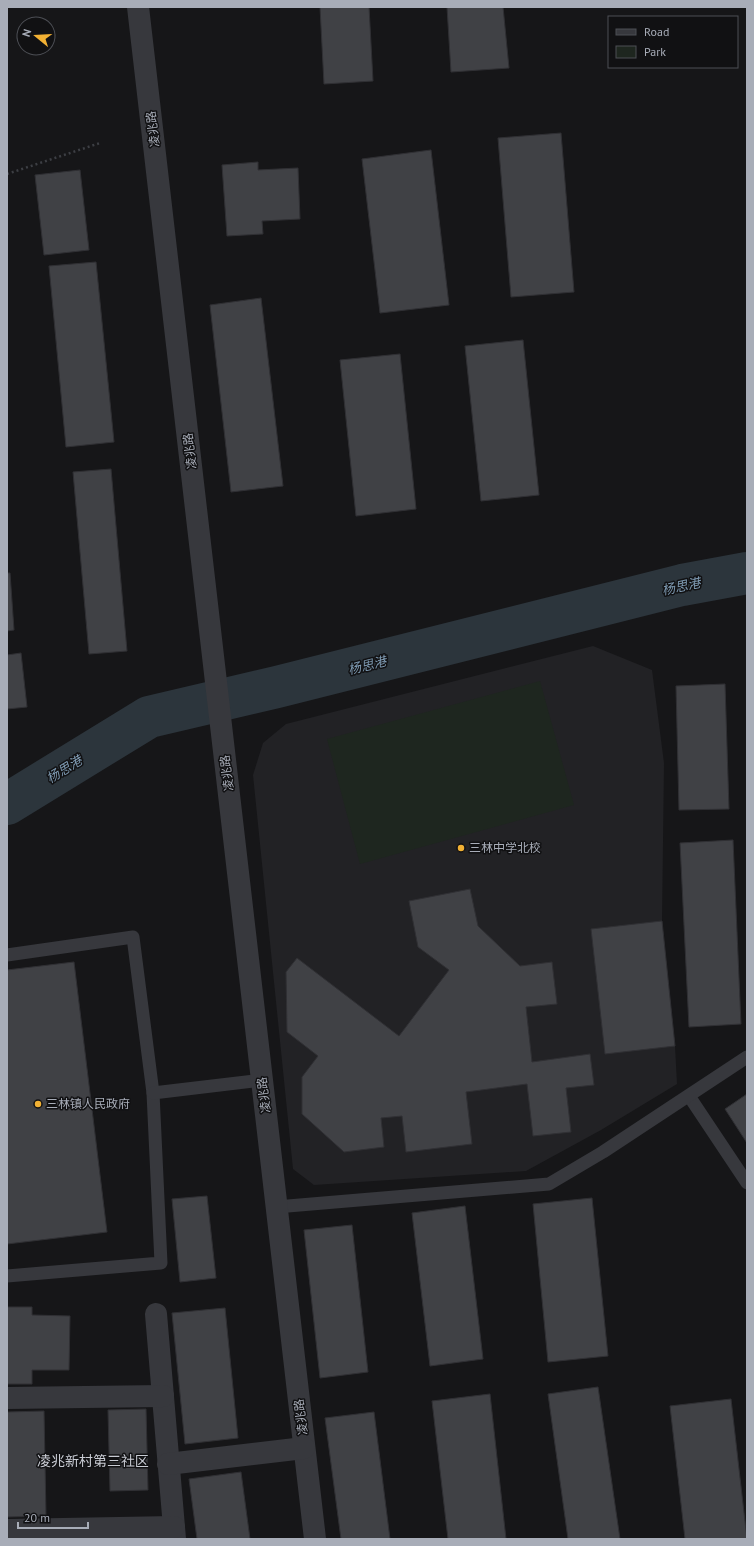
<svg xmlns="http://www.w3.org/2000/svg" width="754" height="1546" viewBox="0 0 754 1546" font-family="'PT Sans','Noto Sans SC',sans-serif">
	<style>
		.built { fill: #222225 }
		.green { fill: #1e261f }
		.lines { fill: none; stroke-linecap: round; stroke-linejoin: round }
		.river { stroke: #2c353c; stroke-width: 42 }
		.building { fill: #404145; stroke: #303034 }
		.path { stroke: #3d3f44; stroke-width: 2.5; stroke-dasharray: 2 3; stroke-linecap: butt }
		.service { stroke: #37383d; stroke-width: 13 }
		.minor { stroke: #37383d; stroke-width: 22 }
		.poi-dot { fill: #f2b134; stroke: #111113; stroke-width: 1.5 }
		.labels { text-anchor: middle; stroke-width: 3; stroke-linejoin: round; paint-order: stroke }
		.street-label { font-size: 12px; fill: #a8adb8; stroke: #111113 }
		.poi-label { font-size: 12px; fill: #a8adb8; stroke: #111113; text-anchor: start }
		.water-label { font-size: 13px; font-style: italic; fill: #7f9bb3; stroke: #111113 }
		.quarter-label { font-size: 14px; fill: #c9ccd4; stroke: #111113 }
	</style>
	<rect width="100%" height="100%" fill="#161618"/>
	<!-- built -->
	<polygon class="built" points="593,646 652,670 664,763 662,921 675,1046 677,1084 601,1130 526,1171 314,1185 293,1169 253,775 263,743 286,724"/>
	<!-- green -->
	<polygon class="green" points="540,681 574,805 360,864 327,739"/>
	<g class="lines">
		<!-- river -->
		<polyline class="river" points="7,804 149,717 277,687 682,585 747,573"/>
	</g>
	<!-- building -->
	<g class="building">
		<polygon points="320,7 369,7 373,81 324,84"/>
		<polygon points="447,7 503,7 509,68 451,72"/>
		<polygon points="561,133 574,292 511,297 498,138"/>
		<polygon points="431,150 449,305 380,313 362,159"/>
		<polygon points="258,162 258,170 298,168 300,219 262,221 263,234 227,236 222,165"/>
		<polygon points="80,170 89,250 44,255 35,175"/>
		<polygon points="96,262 114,442 66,447 49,266"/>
		<polygon points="261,298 283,486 231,492 210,305"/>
		<polygon points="523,340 539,495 481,501 465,346"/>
		<polygon points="400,354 416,509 356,516 340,360"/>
		<polygon points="111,469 127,651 89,654 73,472"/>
		<polygon points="7,573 10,573 14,630 7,631"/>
		<polygon points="21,653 27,707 7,709 7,655"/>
		<polygon points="725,684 729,809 679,810 676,686"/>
		<polygon points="733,840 741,1024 689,1027 680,843"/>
		<polygon points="470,889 478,926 520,966 552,962 557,1004 526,1007 532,1062 590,1054 594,1085 566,1088 571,1132 533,1136 527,1084 466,1092 472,1144 406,1152 402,1116 381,1118 384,1147 344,1152 302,1114 302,1077 318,1056 287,1032 286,972 297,958 399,1036 449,970 418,947 409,901"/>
		<polygon points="662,921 675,1046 605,1054 591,929"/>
		<polygon points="74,962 107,1232 7,1244 7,970"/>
		<polygon points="747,1094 747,1143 725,1109"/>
		<polygon points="207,1196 216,1278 180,1282 172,1199"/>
		<polygon points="592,1198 608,1356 548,1362 533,1204"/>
		<polygon points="465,1206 483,1359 430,1366 412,1213"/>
		<polygon points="352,1225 368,1372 320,1378 304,1230"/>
		<polygon points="7,1307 32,1307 32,1315 70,1316 69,1370 32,1370 32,1384 7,1384"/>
		<polygon points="225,1308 238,1438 185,1444 172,1313"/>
		<polygon points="598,1387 620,1539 568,1539 548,1394"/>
		<polygon points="490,1394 506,1539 448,1539 432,1401"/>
		<polygon points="731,1399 747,1539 685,1539 670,1406"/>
		<polygon points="146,1409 148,1490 110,1491 108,1410"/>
		<polygon points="44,1411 46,1516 7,1517 7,1412"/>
		<polygon points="374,1412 390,1539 341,1539 325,1418"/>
		<polygon points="241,1472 250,1539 197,1539 189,1479"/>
	</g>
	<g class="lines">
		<!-- path -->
		<polyline class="path" points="7,174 100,143"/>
		<!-- service -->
		<g class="service">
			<polyline points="7,955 133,937 153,1093 161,1263 7,1276"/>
			<polyline points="153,1093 262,1080"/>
			<polyline points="689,1096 747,1183"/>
			<polyline points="276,1207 549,1184 603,1152 747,1057"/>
		</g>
		<!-- minor -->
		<g class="minor">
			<polyline points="138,7 315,1539"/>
			<polyline points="156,1314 175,1539"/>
			<polyline points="7,1398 163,1396"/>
			<polyline points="168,1464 304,1448"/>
			<polyline points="7,1530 174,1527"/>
		</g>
	</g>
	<!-- markers -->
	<g class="poi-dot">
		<circle cx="461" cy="848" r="4"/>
		<circle cx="38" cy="1104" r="4"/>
	</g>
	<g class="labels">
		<!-- street labels -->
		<g class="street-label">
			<text transform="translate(153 129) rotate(-97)" y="4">凌兆路</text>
			<text transform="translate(190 451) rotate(-97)" y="4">凌兆路</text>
			<text transform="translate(227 773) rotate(-97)" y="4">凌兆路</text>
			<text transform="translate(264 1095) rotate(-97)" y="4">凌兆路</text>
			<text transform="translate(301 1417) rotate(-97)" y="4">凌兆路</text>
		</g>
		<!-- poi labels -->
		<g class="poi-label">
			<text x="469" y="852">三林中学北校</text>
			<text x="46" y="1108">三林镇人民政府</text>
		</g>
		<!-- water labels -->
		<g class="water-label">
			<text transform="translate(681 586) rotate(-12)" y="5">杨思港</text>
			<text transform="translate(367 665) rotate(-14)" y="5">杨思港</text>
			<text transform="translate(64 769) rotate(-32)" y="5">杨思港</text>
		</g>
		<!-- quarter labels -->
		<g class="quarter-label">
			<text x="93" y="1466">凌兆新村第三社区</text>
		</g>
	</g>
	<!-- border -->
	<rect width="754" height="1546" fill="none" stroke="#a8adb8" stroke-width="16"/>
	<!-- legend -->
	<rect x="608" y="16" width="130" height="52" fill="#111113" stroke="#4d4f55"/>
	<rect x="616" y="29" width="20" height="6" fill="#37383d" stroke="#4d4f55"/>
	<text x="644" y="36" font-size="12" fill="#a8adb8">Road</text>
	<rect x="616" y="46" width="20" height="12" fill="#1e261f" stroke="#4d4f55"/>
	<text x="644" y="56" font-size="12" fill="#a8adb8">Park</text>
	<!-- north arrow -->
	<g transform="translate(36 36) rotate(288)"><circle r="19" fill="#111113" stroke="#4d4f55"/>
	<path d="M0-3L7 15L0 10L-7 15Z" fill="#f2b134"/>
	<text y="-6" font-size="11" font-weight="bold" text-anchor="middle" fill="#a8adb8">N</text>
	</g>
	<!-- scale -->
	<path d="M18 1522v6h70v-6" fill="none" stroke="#a8adb8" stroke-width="2"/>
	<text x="24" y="1522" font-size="12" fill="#a8adb8" stroke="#111113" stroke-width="3" paint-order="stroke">20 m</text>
</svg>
